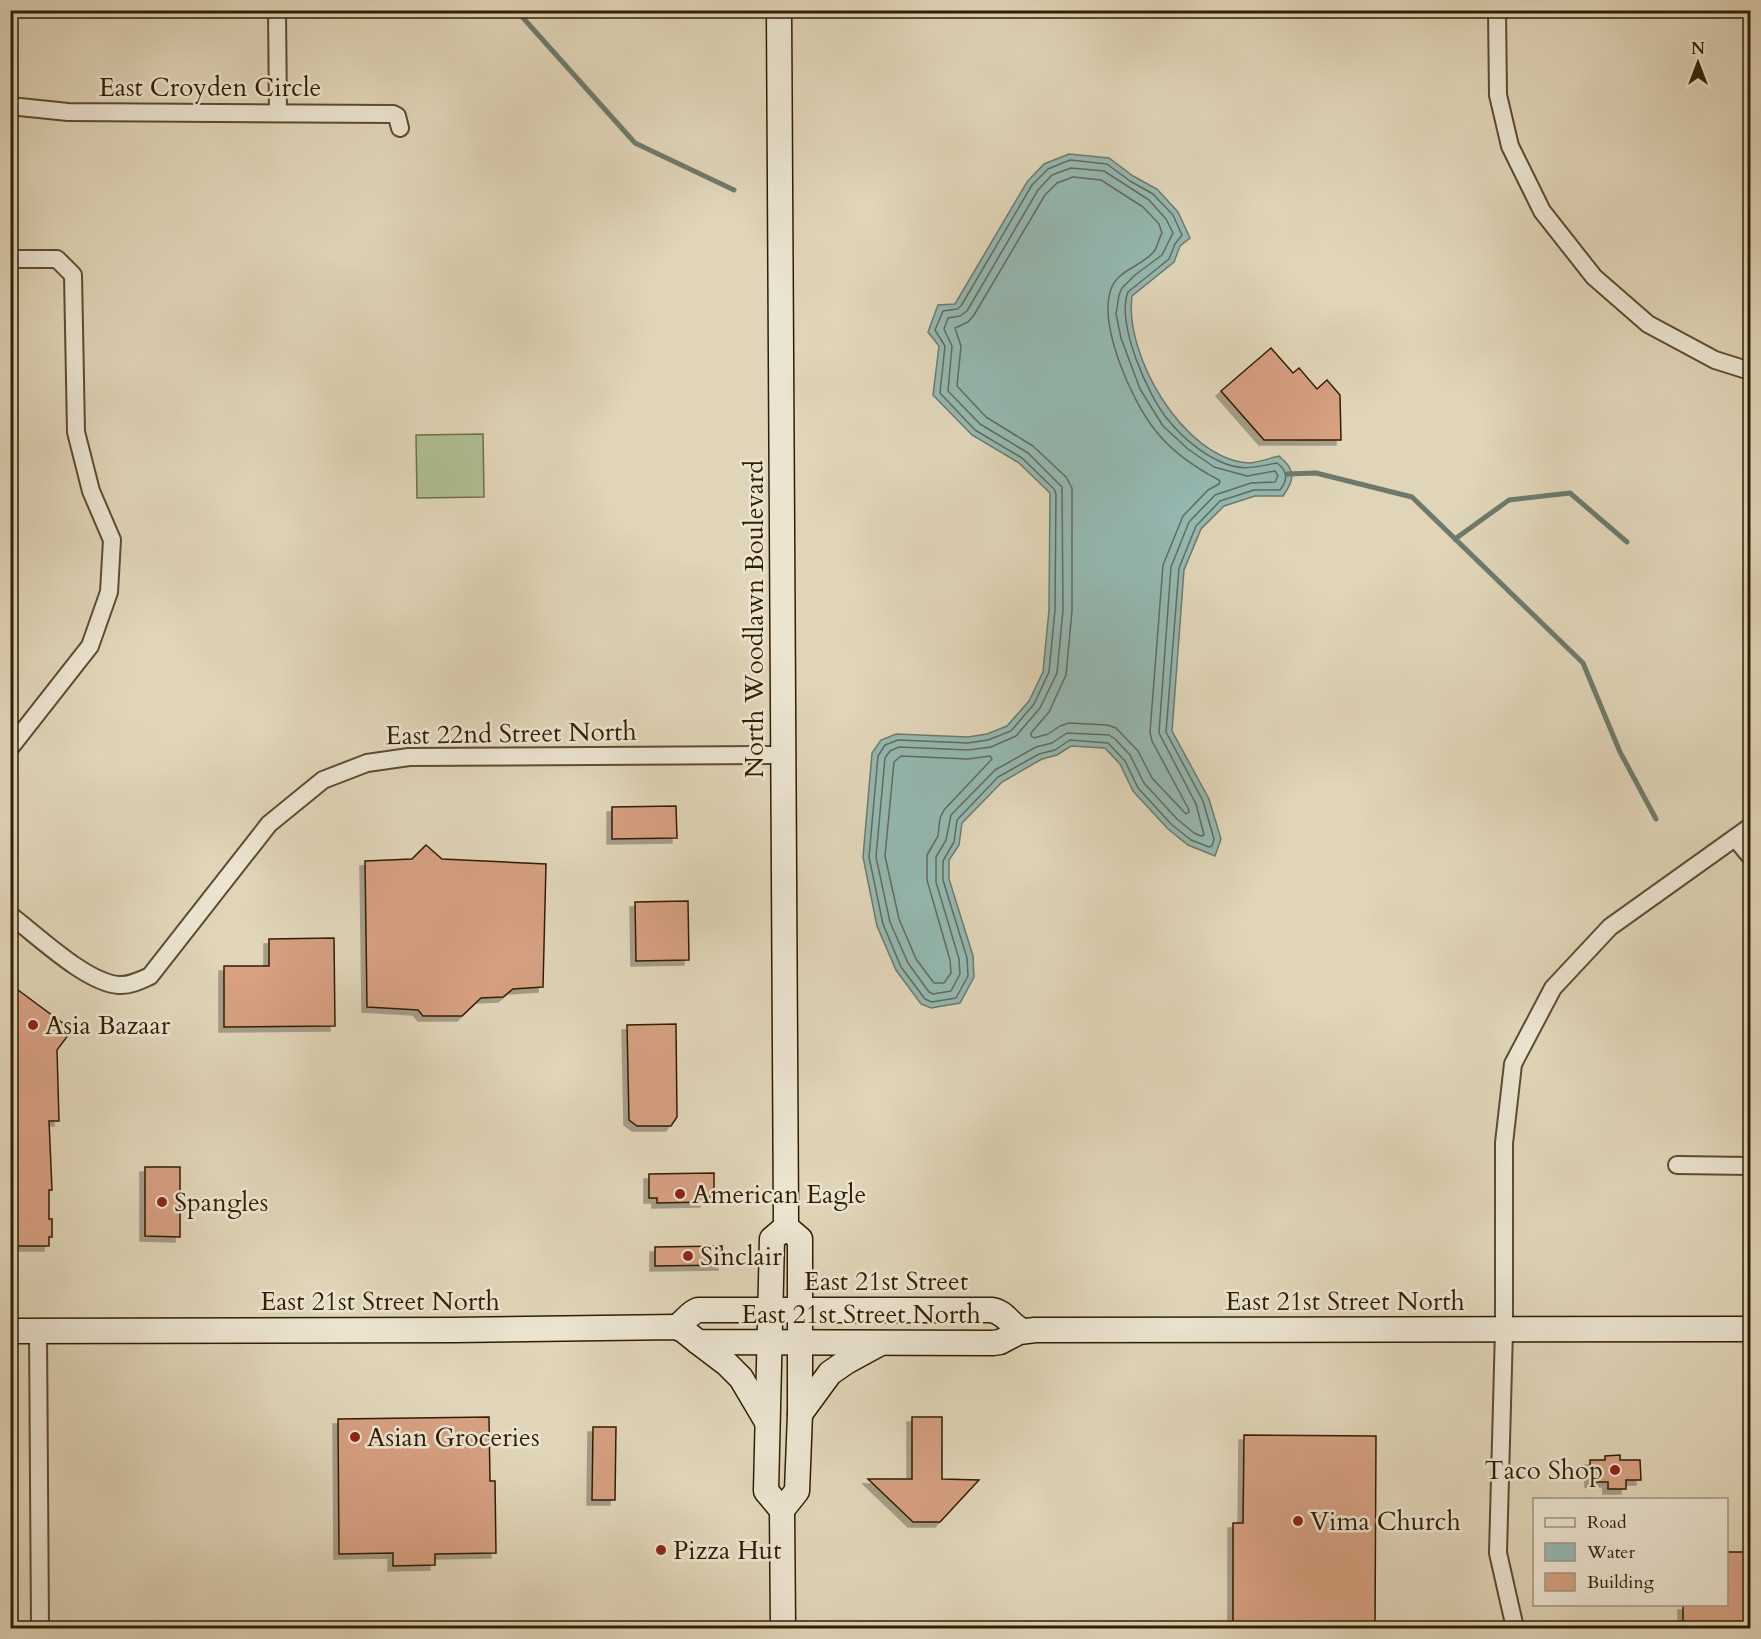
<svg xmlns="http://www.w3.org/2000/svg" width="1761" height="1639" viewBox="0 0 1761 1639" font-family="Cardo,serif">
	<style>
		.green { fill: #aebe92; stroke: #706e4a; stroke-width: 1.5 }
		.water { fill: #94b8b1; stroke: #6d7a6b; stroke-width: 1.5 }
		.lines { fill: none; stroke-linecap: round; stroke-linejoin: round }
		.shore { stroke: #636b5a; stroke-width: 1.5 }
		.stream { stroke: #6d7a6b; stroke-width: 5 }
		.building { fill: #d6a081; stroke: #321e02; stroke-width: 1.5; filter: url(#shadow) }
		.street-casing { stroke: #5e4c30; stroke-width: 20 }
		.secondary-casing { stroke: #321e02; stroke-width: 27 }
		.street { stroke: #ebe4d1; stroke-width: 16 }
		.secondary { stroke: #ebe4d1; stroke-width: 24 }
		.poi-dot { fill: #8f2418; stroke: #ebe4d1; stroke-width: 2 }
		.labels { text-anchor: middle; stroke-width: 5; stroke-linejoin: round; paint-order: stroke }
		.street-label { font-size: 26px; fill: #321e02; stroke: #ebe4d1 }
		.poi-label { font-size: 26px; fill: #321e02; stroke: #ebe4d1; text-anchor: start }
	</style>
	<defs>
		<filter id="shadow"><feDropShadow dx="-5" dy="5" stdDeviation="0" flood-color="#0004"/></filter>
	</defs>
	<rect width="100%" height="100%" fill="#e0d5b8"/>
	<filter id="stains"><feTurbulence type="fractalNoise" baseFrequency=".00333" numOctaves="4"/><feColorMatrix values="0 0 0 0 .2 0 0 0 0 .09 0 0 0 0 .02 0 0 0 .5 -.17"/></filter>
	<radialGradient id="worn" r=".72"><stop offset=".6" stop-color="#630" stop-opacity="0"/><stop offset="1" stop-color="#630" stop-opacity=".3"/></radialGradient>
	<!-- green -->
	<polygon class="green" points="483,434 484,497 417,498 416,435"/>
	<!-- water -->
	<path class="water" d="M 1069,154 L 1109,158 L 1133,176 L 1157,189 L 1178,212 L 1190,238 L 1180,246 L 1174,262 L 1132,296 C 1124,355 1183,458 1248,463 C 1257,463 1270,458 1279,456 C 1296,470 1295,479 1283,496 L 1255,496 L 1224,506 L 1201,529 L 1184,570 L 1172,731 L 1209,799 L 1221,839 L 1215,856 L 1188,845 L 1168,829 L 1133,791 L 1120,764 L 1105,748 L 1071,746 L 1057,755 L 1042,759 L 1002,782 L 962,823 L 959,845 L 949,860 L 949,879 L 973,956 L 974,977 L 960,1003 L 931,1008 L 921,1004 L 896,970 L 877,926 L 863,857 L 872,753 L 881,740 L 896,734 L 968,737 L 987,734 L 1007,726 L 1029,701 L 1043,672 L 1049,610 L 1050,493 L 1019,463 L 972,435 L 933,395 L 939,346 L 928,332 L 938,305 L 955,304 L 1027,182 L 1044,164 Z"/>
	<g class="lines">
		<!-- shore -->
		<g class="shore">
			<path d="M 1070,160 L 1107,164 L 1130,181 L 1153,194 L 1173,215 L 1182,235 L 1175,244 L 1169,259 L 1128,292 C 1116,323 1148,397 1169,421 C 1181,436 1201,453 1219,461 C 1242,472 1255,467 1277,463 C 1288,471 1288,480 1280,490 L 1254,490 L 1220,501 L 1196,526 L 1179,568 L 1166,732 L 1203,801 L 1214,839 L 1212,846 L 1209,847 L 1191,840 L 1172,825 L 1138,788 L 1125,761 L 1108,743 L 1070,740 L 1055,750 L 1039,754 L 998,777 L 957,820 L 954,842 L 943,861 L 943,880 L 967,958 L 968,976 L 956,998 L 932,1002 L 925,999 L 901,967 L 883,924 L 869,857 L 878,756 L 885,745 L 898,740 L 968,743 L 988,740 L 1011,731 L 1034,704 L 1049,672 L 1055,610 L 1056,494 L 1054,489 L 1022,458 L 975,430 L 940,393 L 945,346 L 935,330 L 943,311 L 957,309 L 961,306 L 1032,185 L 1048,169 Z"/>
			<polygon points="1071,168 1104,171 1149,200 1166,219 1173,233 1162,255 1135,275 1122,288 1119,295 1116,314 1121,338 1140,389 1163,426 1188,449 1214,467 1247,476 1275,471 1278,476 1275,482 1251,483 1215,495 1189,522 1171,567 1159,733 1196,804 1204,835 1201,836 1194,833 1177,819 1144,783 1130,755 1115,739 1109,735 1067,733 1052,743 1036,747 995,770 951,815 946,840 936,857 936,882 959,959 960,974 951,991 933,994 929,992 908,963 890,922 876,857 885,758 890,751 899,747 968,750 991,747 1016,736 1040,708 1057,673 1063,610 1062,487 1028,453 980,424 948,391 952,346 944,329 948,318 960,316 967,311 1038,190 1052,175"/>
			<path d="M 1073,177 L 1101,180 L 1143,207 L 1159,224 L 1162,233 C 1159,238 1158,245 1155,250 C 1144,266 1118,269 1111,289 C 1098,325 1132,402 1155,430 C 1169,448 1189,463 1208,474 C 1212,477 1217,478 1220,481 L 1219,484 L 1208,490 L 1183,516 L 1163,565 L 1150,732 L 1152,741 L 1188,808 L 1189,812 L 1186,814 L 1152,778 L 1138,751 L 1116,728 L 1107,725 L 1069,723 L 1060,726 L 1048,734 L 1034,738 L 1031,736 L 1031,733 L 1049,712 L 1066,675 L 1072,611 L 1072,488 L 1066,477 L 1033,446 L 986,417 L 957,386 L 961,346 L 955,328 L 968,322 L 974,315 L 1045,195 L 1057,183 Z"/>
			<polygon points="901,756 968,759 990,756 992,759 944,810 940,818 938,836 927,855 927,880 950,960 951,973 944,983 934,983 916,959 899,919 885,856 894,762"/>
		</g>
		<!-- stream -->
		<g class="stream">
			<polyline points="516,10 635,143 734,190"/>
			<polyline points="1287,474 1316,473 1412,497 1583,663 1620,752 1656,819"/>
			<polyline points="1455,539 1509,500 1570,493 1627,542"/>
		</g>
	</g>
	<!-- building -->
	<g class="building">
		<polygon points="1271,348 1293,373 1299,368 1317,389 1327,380 1340,395 1341,440 1264,440 1221,391"/>
		<polygon points="676,806 677,838 612,839 612,807"/>
		<polygon points="426,845 442,859 546,864 543,987 513,989 503,997 481,998 462,1016 423,1016 418,1010 367,1007 365,861 412,859"/>
		<polygon points="688,901 689,960 636,961 635,902"/>
		<polygon points="334,938 335,1026 224,1027 224,966 269,966 269,939"/>
		<polygon points="10,984 72,1030 57,1050 59,1121 49,1121 52,1190 49,1190 49,1219 52,1219 52,1237 49,1237 49,1246 10,1246"/>
		<polygon points="676,1024 677,1117 671,1126 637,1126 629,1120 627,1025"/>
		<polygon points="145,1167 180,1167 180,1237 145,1236"/>
		<polygon points="714,1173 714,1197 705,1197 705,1202 657,1203 657,1198 649,1198 649,1174"/>
		<polygon points="722,1246 723,1265 655,1266 655,1247"/>
		<polygon points="489,1417 490,1481 495,1481 496,1553 435,1554 435,1565 393,1566 393,1553 339,1554 338,1419"/>
		<polygon points="912,1417 942,1417 942,1479 979,1480 940,1522 913,1522 868,1479 912,1479"/>
		<polygon points="593,1427 616,1427 615,1500 592,1500"/>
		<polygon points="1244,1435 1376,1436 1375,1629 1233,1629 1233,1523 1243,1523"/>
		<polygon points="1620,1455 1620,1460 1640,1460 1641,1480 1626,1480 1626,1489 1608,1489 1608,1482 1590,1482 1590,1460 1605,1460 1605,1456"/>
		<polygon points="1726,1552 1750,1552 1750,1629 1683,1629 1683,1605 1726,1605"/>
	</g>
	<g class="lines">
		<defs>
			<g id="street">
				<polyline points="277,10 278,112"/>
				<polyline points="1497,10 1498,95 1510,146 1542,211 1594,277 1648,324 1715,360 1750,371"/>
				<polyline points="10,106 68,112 393,114 397,116 400,128"/>
				<polyline points="10,259 57,259 73,275 76,432 91,491 112,540 109,592 90,646 10,748"/>
				<polyline points="1735,838 1750,856"/>
				<path d="M 10,915 C 37,935 86,983 119,985 C 130,986 141,980 150,976 L 269,824 L 323,780 L 367,763 L 409,757 L 783,755"/>
				<polyline points="1677,1165 1750,1166"/>
				<polyline points="38,1331 40,1628"/>
				<polyline points="1515,1628 1498,1553 1504,1330 1504,1143 1513,1064 1553,988 1610,927 1750,827"/>
			</g>
			<g id="secondary">
				<polyline points="779,10 786,1220 786,1227 800,1239 800,1414 797,1491 782,1510"/>
				<path d="M 676,1327 C 684,1323 689,1313 698,1310 L 991,1310 C 1007,1312 1010,1327 1024,1331"/>
				<polyline points="10,1331 454,1330 676,1327 683,1330 698,1342 993,1343 1000,1342 1019,1332 1035,1330 1750,1329"/>
				<polyline points="698,1342 727,1364 741,1378 767,1422"/>
				<polyline points="800,1414 830,1373 846,1362 879,1344"/>
				<polyline points="783,1628 782,1510 766,1491 772,1239 786,1227"/>
			</g>
		</defs>
		<!-- street casing -->
		<use href="#street" class="street-casing"/>
		<!-- secondary casing -->
		<use href="#secondary" class="secondary-casing"/>
		<!-- street -->
		<use href="#street" class="street"/>
		<!-- secondary -->
		<use href="#secondary" class="secondary"/>
	</g>
	<!-- markers -->
	<g class="poi-dot">
		<circle cx="33" cy="1025" r="6"/>
		<circle cx="680" cy="1194" r="6"/>
		<circle cx="162" cy="1202" r="6"/>
		<circle cx="688" cy="1256" r="6"/>
		<circle cx="355" cy="1437" r="6"/>
		<circle cx="1615" cy="1470" r="6"/>
		<circle cx="1298" cy="1521" r="6"/>
		<circle cx="661" cy="1550" r="6"/>
	</g>
	<g class="labels">
		<!-- street labels -->
		<g class="street-label">
			<text x="210" y="96">East Croyden Circle</text>
			<text transform="translate(754 619) rotate(-90)" y="9">North Woodlawn Boulevard</text>
			<text transform="translate(511 733) rotate(-1)" y="9">East 22nd Street North</text>
			<text x="886" y="1290">East 21st Street</text>
			<text x="380" y="1310">East 21st Street North</text>
			<text x="1345" y="1310">East 21st Street North</text>
			<text x="861" y="1323">East 21st Street North</text>
		</g>
		<!-- poi labels -->
		<g class="poi-label">
			<text x="45" y="1034">Asia Bazaar</text>
			<text x="692" y="1203">American Eagle</text>
			<text x="174" y="1211">Spangles</text>
			<text x="700" y="1265">Sinclair</text>
			<text x="367" y="1446">Asian Groceries</text>
			<text x="1603" y="1479" text-anchor="end">Taco Shop</text>
			<text x="1310" y="1530">Vima Church</text>
			<text x="673" y="1559">Pizza Hut</text>
		</g>
	</g>
	<!-- margin -->
	<rect width="1761" height="1639" fill="none" stroke="#e0d5b8" stroke-width="36"/>
	<rect x="12" y="12" width="1737" height="1615" fill="none" stroke="#321e02" stroke-width="3"/>
	<rect x="18" y="18" width="1725" height="1603" fill="none" stroke="#321e02" stroke-width="1.5"/>
	<!-- legend -->
	<rect x="1533" y="1498" width="195" height="108" fill="#ebe4d1" stroke="#a1957e" stroke-width="1.5"/>
	<rect x="1545" y="1518" width="30" height="9" fill="#ebe4d1" stroke="#a1957e" stroke-width="1.5"/>
	<text x="1587" y="1528" font-size="18" fill="#321e02">Road</text>
	<rect x="1545" y="1543" width="30" height="18" fill="#94b8b1" stroke="#a1957e" stroke-width="1.5"/>
	<text x="1587" y="1558" font-size="18" fill="#321e02">Water</text>
	<rect x="1545" y="1573" width="30" height="18" fill="#d6a081" stroke="#a1957e" stroke-width="1.5"/>
	<text x="1587" y="1588" font-size="18" fill="#321e02">Building</text>
	<!-- north arrow -->
	<g transform="translate(1698 63)" stroke="#ebe4d1" stroke-width="4.5" paint-order="stroke">
	<path d="M0-4.5L10 22L0 15L-10 22Z" fill="#321e02"/>
	<text y="-9" font-size="16" font-weight="bold" text-anchor="middle" fill="#321e02">N</text>
	</g>
	<rect width="100%" height="100%" filter="url(#stains)"/>
	<rect width="100%" height="100%" fill="url(#worn)"/>
</svg>
